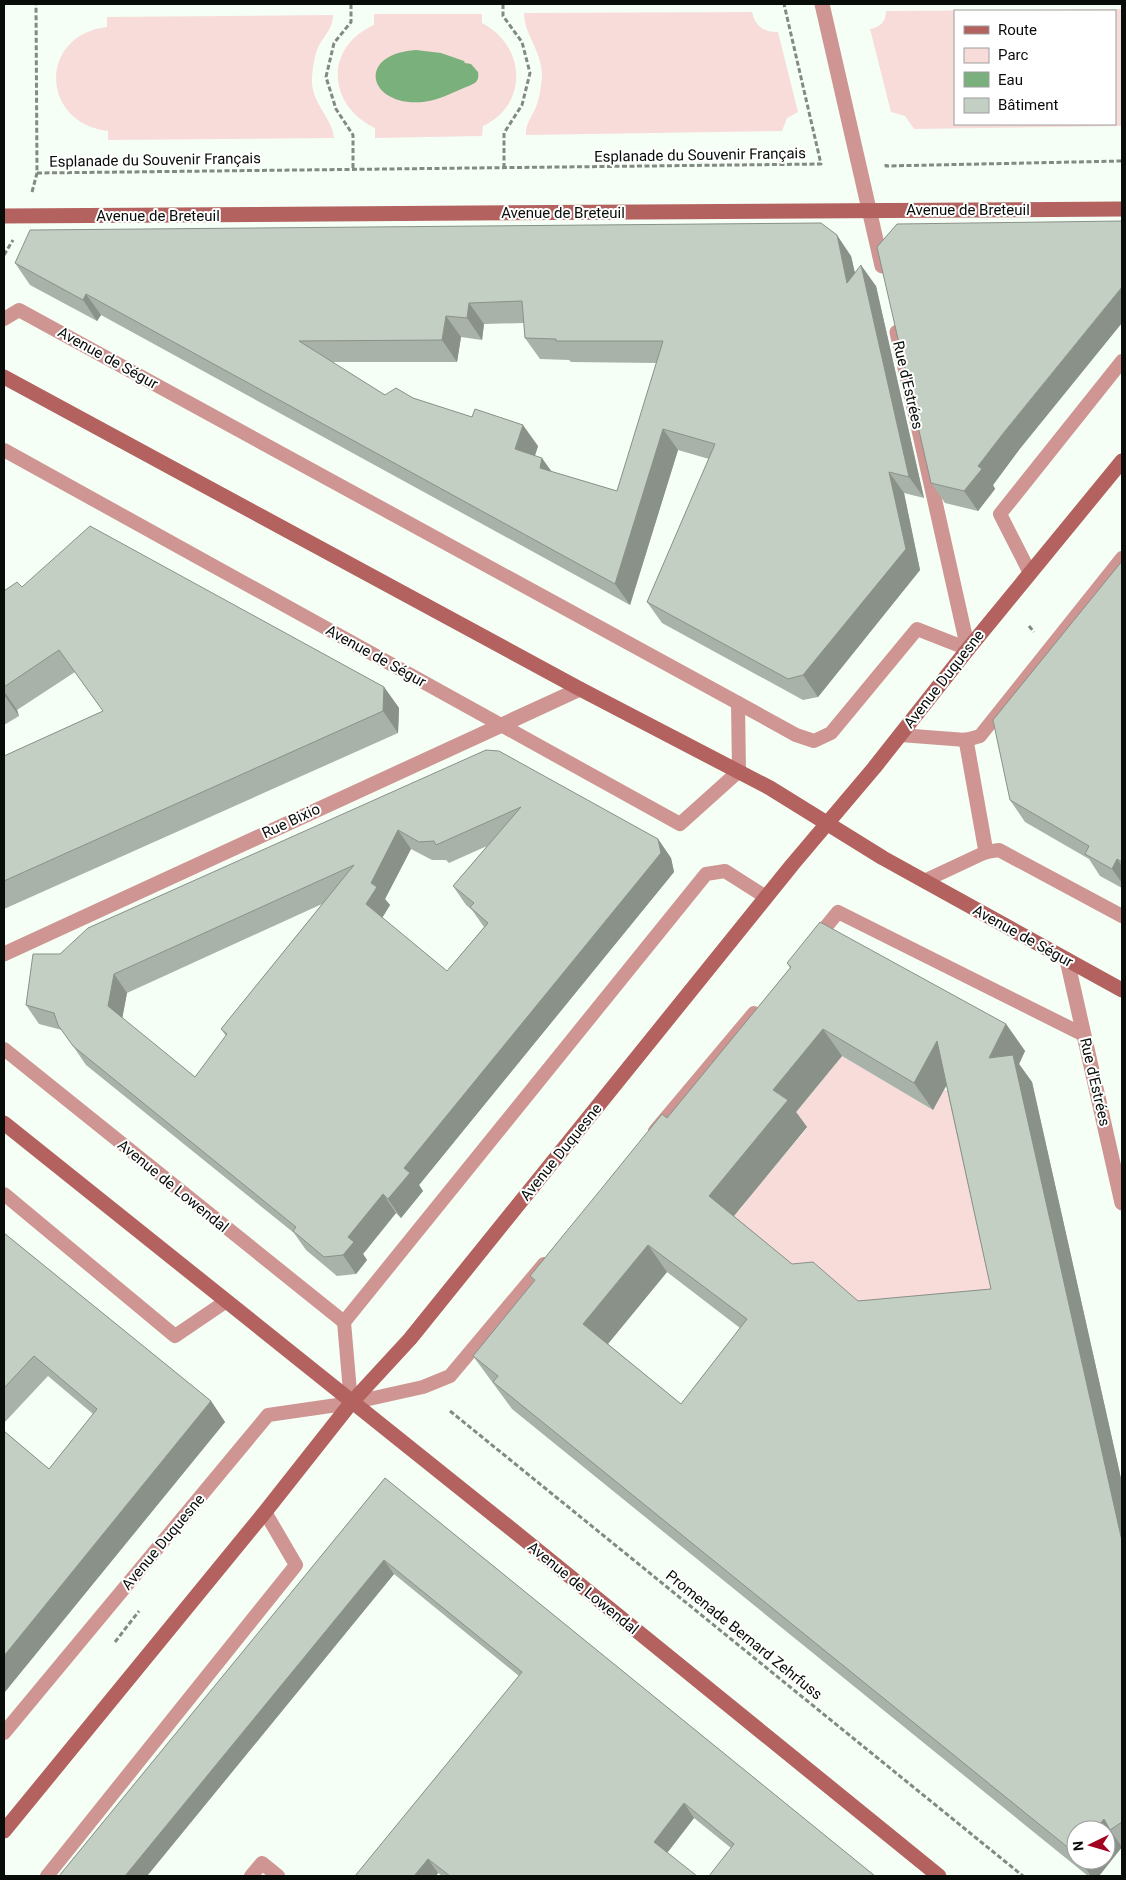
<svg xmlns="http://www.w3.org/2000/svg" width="1126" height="1880" viewBox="0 0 1126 1880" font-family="Roboto,sans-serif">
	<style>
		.green { fill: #f7dcda; fill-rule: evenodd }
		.water { fill: #7ab07c }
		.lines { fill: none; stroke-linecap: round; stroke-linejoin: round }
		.path { stroke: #838a83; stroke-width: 3; stroke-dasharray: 5 2.5; stroke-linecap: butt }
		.lane { stroke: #cf9592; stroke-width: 14 }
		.street { stroke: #cf9592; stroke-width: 15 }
		.secondary { stroke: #b36260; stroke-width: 15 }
		.wall { fill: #a9b2a9; fill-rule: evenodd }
		.shaded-wall { fill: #899189 }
		.building { fill: #c4cfc4; stroke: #899189; fill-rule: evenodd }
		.labels { text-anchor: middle; stroke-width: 4; stroke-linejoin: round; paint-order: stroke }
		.street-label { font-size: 15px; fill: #090d09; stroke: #fff }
	</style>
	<rect width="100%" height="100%" fill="#f5fff5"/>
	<!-- green -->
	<g class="green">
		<path d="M 1122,9 L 1122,126 L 914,129 L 905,116 L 891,112 L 870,29 C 880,27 886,22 886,11 ZM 955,11 L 1115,11 L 1115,124 L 955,124 Z"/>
		<path d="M 752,12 C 755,25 763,33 778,32 L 798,112 L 787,118 L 782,131 L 526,135 C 525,124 532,117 536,107 C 540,97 541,86 542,76 C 542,50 524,35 524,13 Z"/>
		<path d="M 374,14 L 482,14 L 482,23 C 526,46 529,104 483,126 L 482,136 L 375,138 L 375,128 C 327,105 324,47 374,25 Z"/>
		<path d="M 333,15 C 333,30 322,37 317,50 C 314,59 312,71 312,81 C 312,104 333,119 334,138 L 108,140 L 108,131 C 40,123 38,35 107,27 L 107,17 Z"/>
		<polygon points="842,1056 933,1110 944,1089 963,1101 1010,1316 877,1328 811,1291 715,1213 738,1212 750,1197 736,1187 760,1184 807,1128 792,1117"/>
	</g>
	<!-- water -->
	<path class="water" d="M 416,50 L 441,53 L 464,61 L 465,63 L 471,64 L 478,72 C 480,82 474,84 466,87 C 452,93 439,100 423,102 C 368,107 355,54 416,50 Z"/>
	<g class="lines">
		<!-- path -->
		<g class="path">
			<polyline points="351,4 351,22 334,43 326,77 336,109 353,135 353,168"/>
			<polyline points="503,4 503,16 522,42 530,73 522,105 504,133 504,169"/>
			<polyline points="886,164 886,166 1122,161"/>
			<polyline points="37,173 821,164 784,4"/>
			<polyline points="32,192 37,173 36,4"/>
			<polyline points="4,255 13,240"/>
			<polyline points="1029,626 1034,632"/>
			<polyline points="450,1411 1023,1876"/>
			<polyline points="115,1642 139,1611"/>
		</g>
		<!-- lane -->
		<g class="lane">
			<polyline points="4,319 19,310 738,703 796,735 814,741 831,733 917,629 968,649"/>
			<polyline points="4,450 680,824 739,771 738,703"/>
			<polyline points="1030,573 1000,514 1122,361"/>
			<polyline points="900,735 966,740 980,736 1122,558"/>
			<polyline points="924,881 986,852 999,850 1122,916"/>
			<polyline points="816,939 838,912 1084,1035"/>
			<polyline points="4,1049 344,1322"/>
			<polyline points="655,1131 754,1013"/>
			<polyline points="4,1194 175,1336 225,1302"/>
			<polyline points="344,1322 706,874 725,871 766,897"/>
			<polyline points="344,1322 351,1403"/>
			<polyline points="4,1733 268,1415 351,1403 423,1387 450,1376 544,1264"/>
			<polyline points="47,1876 296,1565 265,1512"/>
			<polyline points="251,1876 262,1863 278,1876"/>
		</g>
		<!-- street -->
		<g class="street">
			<polyline points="822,4 882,266"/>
			<polyline points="897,332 968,649"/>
			<polyline points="966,740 986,852"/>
			<polyline points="4,954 580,689"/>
			<polyline points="1067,960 1122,1203"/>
		</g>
		<!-- secondary -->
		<g class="secondary">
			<polyline points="4,216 1122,209"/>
			<polyline points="4,377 580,689 770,788 883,858 1122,990"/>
			<polyline points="4,1123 520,1536 939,1876"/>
			<polyline points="4,1831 265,1512 351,1403 410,1339 792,865 874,768 968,649 1122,461"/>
		</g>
	</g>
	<!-- wall -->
	<g class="wall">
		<path d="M 851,256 L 855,273 L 876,286 L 924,498 L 904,493 L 920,570 L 818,697 L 803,700 L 662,623 L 647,602 L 709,459 L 678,450 L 630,605 L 101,315 L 97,321 L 30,285 L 15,263 ZM 524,323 L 525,338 L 540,359 L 569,360 L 571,362 L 657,363 L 617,491 L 552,472 L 535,456 L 538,446 L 413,398 L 385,395 L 332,362 L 457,362 L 461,337 L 482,340 L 484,324 Z"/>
		<polygon points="1019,450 993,485 995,489 978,511 945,503 931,483"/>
		<polygon points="1122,561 1122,888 1100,876 1089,859 1025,822 1010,800"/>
		<polygon points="22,587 384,687 399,708 398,733 4,909 4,756 103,711 75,672 17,710 19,716 4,725 4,591"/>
		<path d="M 486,750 L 658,839 L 671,858 L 674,872 L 419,1185 L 423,1191 L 401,1218 L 396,1213 L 363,1254 L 367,1260 L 356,1274 L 337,1276 L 306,1250 L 294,1233 L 86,1065 L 62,1030 L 39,1024 L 26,1005 L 60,954 ZM 487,846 L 453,886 L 466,905 L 472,910 L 484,927 L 447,971 L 382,918 L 390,905 L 385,899 L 411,849 L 432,860 L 446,860 L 449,863 ZM 322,904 L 221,1029 L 226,1036 L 195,1077 L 122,1018 L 127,993 Z"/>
		<path d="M 787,963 L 1006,1024 L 1025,1051 L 1019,1064 L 1032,1082 L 1122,1483 L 1122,1847 L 1099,1876 L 1088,1876 L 512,1409 L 473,1356 L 534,1282 L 530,1276 L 667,1118 L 790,968 ZM 842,1056 L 933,1110 L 946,1085 L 991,1289 L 858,1301 L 792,1264 L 734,1216 L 807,1127 L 796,1112 ZM 667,1272 L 740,1328 L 681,1404 L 608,1344 ZM 1076,1830 L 1106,1860 L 1076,1860 Z"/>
		<polygon points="4,1233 211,1401 225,1422 4,1693 4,1431 49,1469 93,1414 48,1376 4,1423"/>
		<polygon points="385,1478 875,1876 731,1848 694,1818 667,1853 697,1876 442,1876 438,1873 436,1876 355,1876 519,1676 394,1574 147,1876 59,1876"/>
	</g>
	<!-- shaded-wall -->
	<g class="shaded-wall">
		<polygon points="837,235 851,256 862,304 847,283"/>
		<polygon points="861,265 876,286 924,498 909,477"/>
		<polygon points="1122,287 1122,323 1019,450 993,485 995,489 978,511 964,491 978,466 1005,431"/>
		<polygon points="86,294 101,315 97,321 83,300"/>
		<polygon points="469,303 484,324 482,340 467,318"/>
		<polygon points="446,316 461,337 457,362 442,340"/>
		<polygon points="523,425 538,446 530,470 515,449"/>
		<polygon points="663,429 678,450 630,605 615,584"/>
		<polygon points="542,458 557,479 540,468"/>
		<polygon points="889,472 904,493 920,570 818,697 803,675"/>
		<polygon points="384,687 399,708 398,733 383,711"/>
		<polygon points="4,691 17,710 19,716 4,695"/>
		<polygon points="398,830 411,849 385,899 390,905 379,923 366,904 371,883"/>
		<polygon points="658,839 671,858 674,872 419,1185 423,1191 401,1218 388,1199 404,1168"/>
		<polygon points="1117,859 1122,866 1122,883 1112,869"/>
		<polygon points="114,974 127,993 121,1025 108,1006"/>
		<polygon points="1006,1024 1025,1051 1019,1064 1032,1082 1122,1483 1122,1541 989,1058"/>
		<polygon points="823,1029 842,1056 796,1112 807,1127 728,1223 709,1196 773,1090"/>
		<polygon points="937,1041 956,1068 933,1110 914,1083"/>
		<polygon points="383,1194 396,1213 363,1254 367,1260 356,1274 343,1255 348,1237"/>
		<polygon points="648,1245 667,1272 602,1351 583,1324"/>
		<polygon points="211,1401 225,1422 4,1693 4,1656"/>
		<polygon points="384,1560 394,1574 147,1876 125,1876"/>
		<polygon points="684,1803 694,1818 664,1857 654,1842"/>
		<polygon points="1104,1819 1110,1830 1122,1847 1099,1876 1091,1876 1080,1860 1106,1860 1106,1830 1095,1830"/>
		<polygon points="428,1859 438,1873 436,1876 414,1876"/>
	</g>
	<!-- building -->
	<g class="building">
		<polygon points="1122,221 1122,287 1005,431 978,466 982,469 964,491 931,483 877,247 897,224"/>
		<path d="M 821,223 L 837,235 L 847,283 L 861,265 L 909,477 L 889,472 L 906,549 L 803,675 L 788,679 L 647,602 L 715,444 L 663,429 L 615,584 L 86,294 L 83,300 L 15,263 L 30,230 ZM 522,301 L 525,338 L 556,339 L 556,341 L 663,341 L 617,491 L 540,468 L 542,458 L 515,449 L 523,425 L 475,409 L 472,417 L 413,398 L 396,388 L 385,395 L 299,341 L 442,340 L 446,316 L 467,318 L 469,303 Z"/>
		<polygon points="90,526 384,687 383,711 4,881 4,756 103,711 59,650 4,687 4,591 17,582 22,587"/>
		<polygon points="1122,561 1122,862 1117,859 1112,869 1085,854 1089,846 1010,800 993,720"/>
		<path d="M 486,750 L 499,751 L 658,839 L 661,853 L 404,1168 L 410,1173 L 388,1199 L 383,1194 L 348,1237 L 354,1242 L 343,1255 L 324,1257 L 293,1231 L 296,1227 L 73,1046 L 58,1025 L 54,1013 L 26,1005 L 33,954 L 60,954 L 88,928 ZM 521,807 L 453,886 L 474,903 L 470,907 L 488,923 L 447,971 L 366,904 L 377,887 L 371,883 L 398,830 L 419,842 L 434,841 L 436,845 ZM 354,865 L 221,1029 L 227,1034 L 195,1077 L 108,1006 L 114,974 Z"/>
		<path d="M 820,922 L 1006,1024 L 989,1058 L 1013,1055 L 1122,1541 L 1122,1822 L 1110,1830 L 1104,1819 L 1095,1830 L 1076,1830 L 1076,1854 L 493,1382 L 498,1376 L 473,1356 L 535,1280 L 530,1276 L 602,1188 L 662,1114 L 667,1118 L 791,967 L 787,963 ZM 823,1029 L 914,1083 L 937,1041 L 991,1289 L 858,1301 L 813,1262 L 792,1264 L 709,1196 L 788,1100 L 773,1090 ZM 648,1245 L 747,1319 L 681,1404 L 583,1324 Z"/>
		<polygon points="4,1233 211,1401 4,1656 4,1431 49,1469 97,1409 34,1356 4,1388"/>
		<polygon points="385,1478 875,1876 709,1876 734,1844 684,1803 654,1842 697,1876 450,1876 428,1859 414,1876 355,1876 522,1672 384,1560 125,1876 59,1876"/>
	</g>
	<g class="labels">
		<!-- street labels -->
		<g class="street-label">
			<text transform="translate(700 155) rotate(-1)" y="5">Esplanade du Souvenir Français</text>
			<text transform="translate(155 160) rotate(-1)" y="5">Esplanade du Souvenir Français</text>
			<text x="968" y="215">Avenue de Breteuil</text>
			<text x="563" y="218">Avenue de Breteuil</text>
			<text x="158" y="221">Avenue de Breteuil</text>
			<text transform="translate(108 358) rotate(29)" y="5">Avenue de Ségur</text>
			<text transform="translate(908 385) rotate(77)" y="5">Rue d'Estrées</text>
			<text transform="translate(376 656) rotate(29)" y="5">Avenue de Ségur</text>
			<text transform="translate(944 679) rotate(-52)" y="5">Avenue Duquesne</text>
			<text transform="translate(291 821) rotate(-25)" y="5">Rue Bixio</text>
			<text transform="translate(1023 936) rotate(29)" y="5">Avenue de Ségur</text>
			<text transform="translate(1095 1082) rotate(77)" y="5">Rue d'Estrées</text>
			<text transform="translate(561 1152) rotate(-51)" y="5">Avenue Duquesne</text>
			<text transform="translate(173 1186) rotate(39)" y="5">Avenue de Lowendal</text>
			<text transform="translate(163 1542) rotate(-50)" y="5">Avenue Duquesne</text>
			<text transform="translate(583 1588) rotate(39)" y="5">Avenue de Lowendal</text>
			<text transform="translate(744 1635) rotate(39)" y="5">Promenade Bernard Zehrfuss</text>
		</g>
	</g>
	<!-- border -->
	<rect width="1126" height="1880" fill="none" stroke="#090d09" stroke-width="10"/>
	<!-- legend -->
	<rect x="954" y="10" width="162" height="115" fill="#ffffff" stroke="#9d9e9d"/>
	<rect x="964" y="26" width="25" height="8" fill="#b36260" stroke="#9d9e9d"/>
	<text x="998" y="35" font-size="15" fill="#090d09">Route</text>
	<rect x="964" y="48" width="25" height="15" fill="#f7dcda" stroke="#9d9e9d"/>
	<text x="998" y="60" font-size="15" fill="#090d09">Parc</text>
	<rect x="964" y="72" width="25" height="15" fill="#7ab07c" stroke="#9d9e9d"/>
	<text x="998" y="85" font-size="15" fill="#090d09">Eau</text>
	<rect x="964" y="98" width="25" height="15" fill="#c4cfc4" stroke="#9d9e9d"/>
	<text x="998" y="110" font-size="15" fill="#090d09">Bâtiment</text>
	<!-- north arrow -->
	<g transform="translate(1091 1845) rotate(265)"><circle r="24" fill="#ffffff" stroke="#9d9e9d"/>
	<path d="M0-4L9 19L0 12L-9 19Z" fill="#a20321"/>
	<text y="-8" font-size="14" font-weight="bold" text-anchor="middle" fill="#090d09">N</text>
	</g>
</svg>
